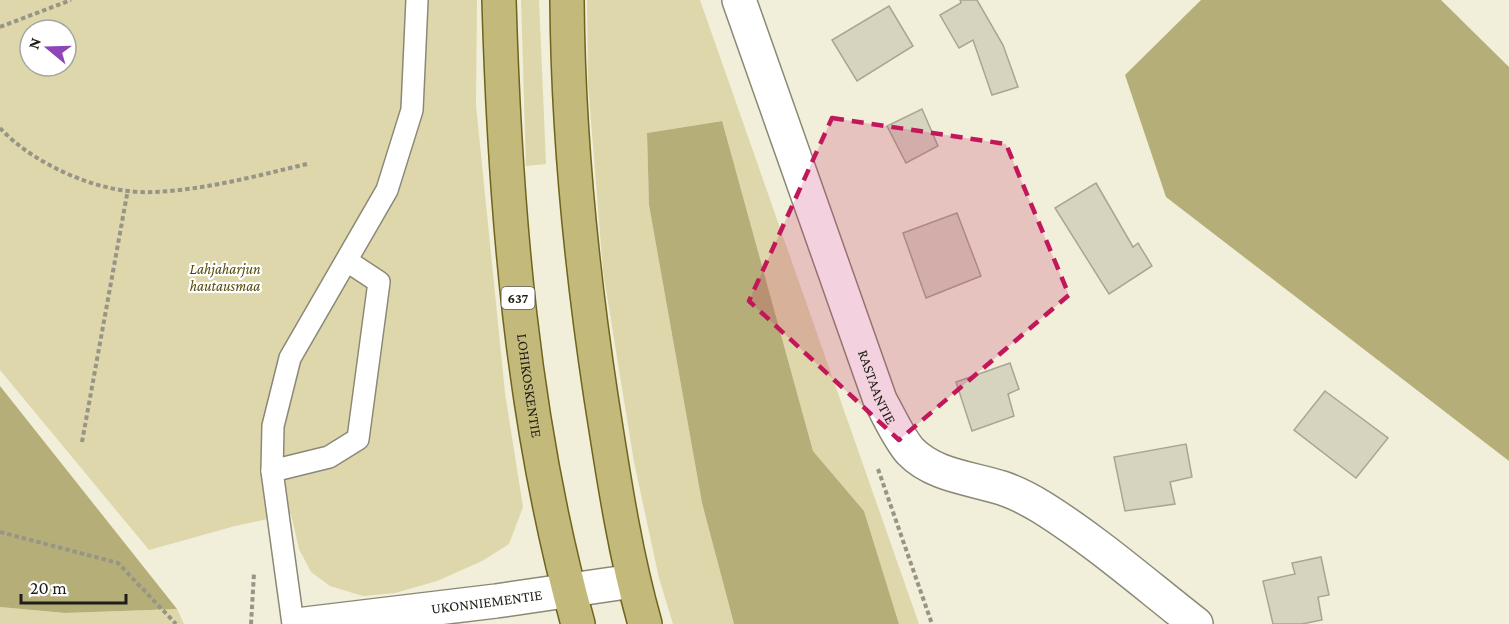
<svg xmlns="http://www.w3.org/2000/svg" width="1509" height="624" viewBox="0 0 1509 624" font-family="'Crimson Pro',serif">
	<style>
		.green { fill: #ded7ab; fill-rule: evenodd }
		.forest { fill: #b6ae79 }
		.building { fill: #d6d3bf; stroke: #a8a591; stroke-width: 1.5 }
		.lines { fill: none; stroke-linecap: round; stroke-linejoin: round }
		.service-casing { stroke: #8b8976; stroke-width: 24 }
		.minor-casing { stroke: #8b8976; stroke-width: 36 }
		.primary-casing { stroke: #6e641e; stroke-width: 36 }
		.path { stroke: #979586; stroke-width: 4; stroke-dasharray: 4.5 3; stroke-linecap: butt }
		.service { stroke: #fff; stroke-width: 21 }
		.minor { stroke: #fff; stroke-width: 33 }
		.primary { stroke: #c2b97a; stroke-width: 33 }
		.marked { fill: #c2185b; fill-opacity: 0.2; stroke: #c2185b; stroke-width: 4.5; stroke-dasharray: 12 8; stroke-linejoin: round }
		.labels { text-anchor: middle; stroke-width: 4.5; stroke-linejoin: round; paint-order: stroke }
		.shield { fill: #fff; stroke: #62625d; stroke-width: 1.5 }
		.shield-label { font-size: 14px; font-weight: bold; fill: #1f1e17 }
		.park-label { font-size: 15px; font-style: italic; fill: #544a08; stroke: #fff }
		.street-label { font-size: 15px; fill: #1f1e17; stroke: #fff }
	</style>
	<rect width="100%" height="100%" fill="#f1eed9"/>
	<!-- green -->
	<g class="green">
		<path d="M 0,0 L 477,0 L 476,105 L 505,393 L 523,507 L 509,544 L 482,561 L 437,581 L 395,593 L 363,596 L 330,586 L 311,572 L 299,549 L 291,514 L 235,526 L 149,550 L 0,370 ZM 30,30 L 66,30 L 66,66 L 30,66 Z"/>
		<polygon points="521,0 539,0 546,164 526,166"/>
		<polygon points="587,0 700,0 919,624 899,624 864,511 813,451 721,121 647,133 649,205 702,503 734,624 673,624 659,578 634,462 603,271 588,83"/>
		<polygon points="0,607 65,613 177,609 184,624 0,624"/>
	</g>
	<!-- forest -->
	<g class="forest">
		<polygon points="1201,0 1441,0 1509,67 1509,461 1166,197 1125,75"/>
		<polygon points="722,121 813,451 864,511 899,624 734,624 702,503 649,205 647,133"/>
		<polygon points="0,386 177,609 65,613 0,607"/>
	</g>
	<!-- building -->
	<g class="building">
		<polygon points="960,0 977,0 1003,45 1018,87 992,95 973,40 959,48 940,15 961,3"/>
		<polygon points="889,6 913,46 857,81 832,40"/>
		<polygon points="922,109 938,146 906,163 887,126"/>
		<polygon points="1096,183 1133,247 1138,243 1152,266 1109,294 1055,208"/>
		<polygon points="957,213 981,276 926,298 903,233"/>
		<polygon points="1010,363 1019,389 1008,394 1014,416 972,431 956,382"/>
		<polygon points="1325,391 1388,438 1356,478 1294,430"/>
		<polygon points="1186,444 1192,477 1170,482 1175,504 1125,511 1114,457"/>
		<polygon points="1321,557 1329,595 1318,597 1322,620 1302,624 1273,624 1263,581 1295,574 1292,563"/>
	</g>
	<g class="lines">
		<defs>
			<g id="service">
				<polyline points="272,471 329,457 358,439 379,282 347,261"/>
				<polyline points="293,624 272,471 273,426 290,358 387,190 412,110 417,0"/>
			</g>
			<g id="minor">
				<path id="s1" d="M 739,0 L 880,400 C 889,416 898,437 910,451 C 934,476 971,478 1002,488 C 1017,493 1030,500 1043,508 C 1097,542 1146,585 1196,624"/>
				<path id="s2" d="M 305,624 L 496,601 L 633,581"/>
			</g>
			<g id="primary">
				<path id="s3" d="M 499,0 C 505,209 522,422 578,624"/>
				<path d="M 567,0 C 568,134 581,265 601,397 C 613,473 624,550 645,624"/>
			</g>
		</defs>
		<!-- service casing -->
		<use href="#service" class="service-casing"/>
		<!-- minor casing -->
		<use href="#minor" class="minor-casing"/>
		<!-- primary casing -->
		<use href="#primary" class="primary-casing"/>
		<!-- path -->
		<g class="path">
			<polyline points="0,27 71,0"/>
			<path d="M 0,128 C 34,165 102,195 153,192 C 205,190 256,176 307,164"/>
			<polyline points="82,442 128,189"/>
			<polyline points="878,469 932,624"/>
			<polyline points="0,532 118,563 176,624"/>
			<polyline points="251,624 254,573"/>
		</g>
		<!-- service -->
		<use href="#service" class="service"/>
		<!-- minor -->
		<use href="#minor" class="minor"/>
		<!-- primary -->
		<use href="#primary" class="primary"/>
	</g>
	<!-- marked area -->
	<path class="marked" d="M 832,118 L 1006,144 L 1069,295 L 899,440 L 749,301 Z"/>
	<g class="labels">
		<!-- shield labels -->
		<rect class="shield" x="501.5" y="287" width="33" height="22" rx="4.5"/>
		<g class="shield-label">
			<text x="518" y="303">637</text>
		</g>
		<!-- park labels -->
		<g class="park-label">
			<text x="225" y="274">Lahjaharjun<tspan x="225" dy="17">hautausmaa</tspan></text>
		</g>
		<!-- street labels -->
		<g class="street-label">
			<text dy="5" stroke="none"><textPath href="#s3" startOffset="387">LOHIKOSKENTIE</textPath></text>
			<text dy="5" stroke="none"><textPath href="#s1" startOffset="411">RASTAANTIE</textPath></text>
			<text dy="5" stroke="none"><textPath href="#s2" startOffset="183">UKONNIEMENTIE</textPath></text>
		</g>
	</g>
	<!-- north arrow -->
	<g transform="translate(48 48) rotate(289)"><circle r="28" fill="#ffffff" stroke="#a5a5a2" stroke-width="1.5"/>
	<path d="M0-4.5L10 22L0 15L-10 22Z" fill="#8d45b7"/>
	<text y="-9" font-size="16" font-weight="bold" text-anchor="middle" fill="#1f1e17">N</text>
	</g>
	<!-- scale -->
	<path d="M21 594v9h105v-9" fill="none" stroke="#1f1e17" stroke-width="3"/>
	<text x="30" y="594" font-size="18" fill="#1f1e17" stroke="#ffffff" stroke-width="4.5" paint-order="stroke">20 m</text>
</svg>
